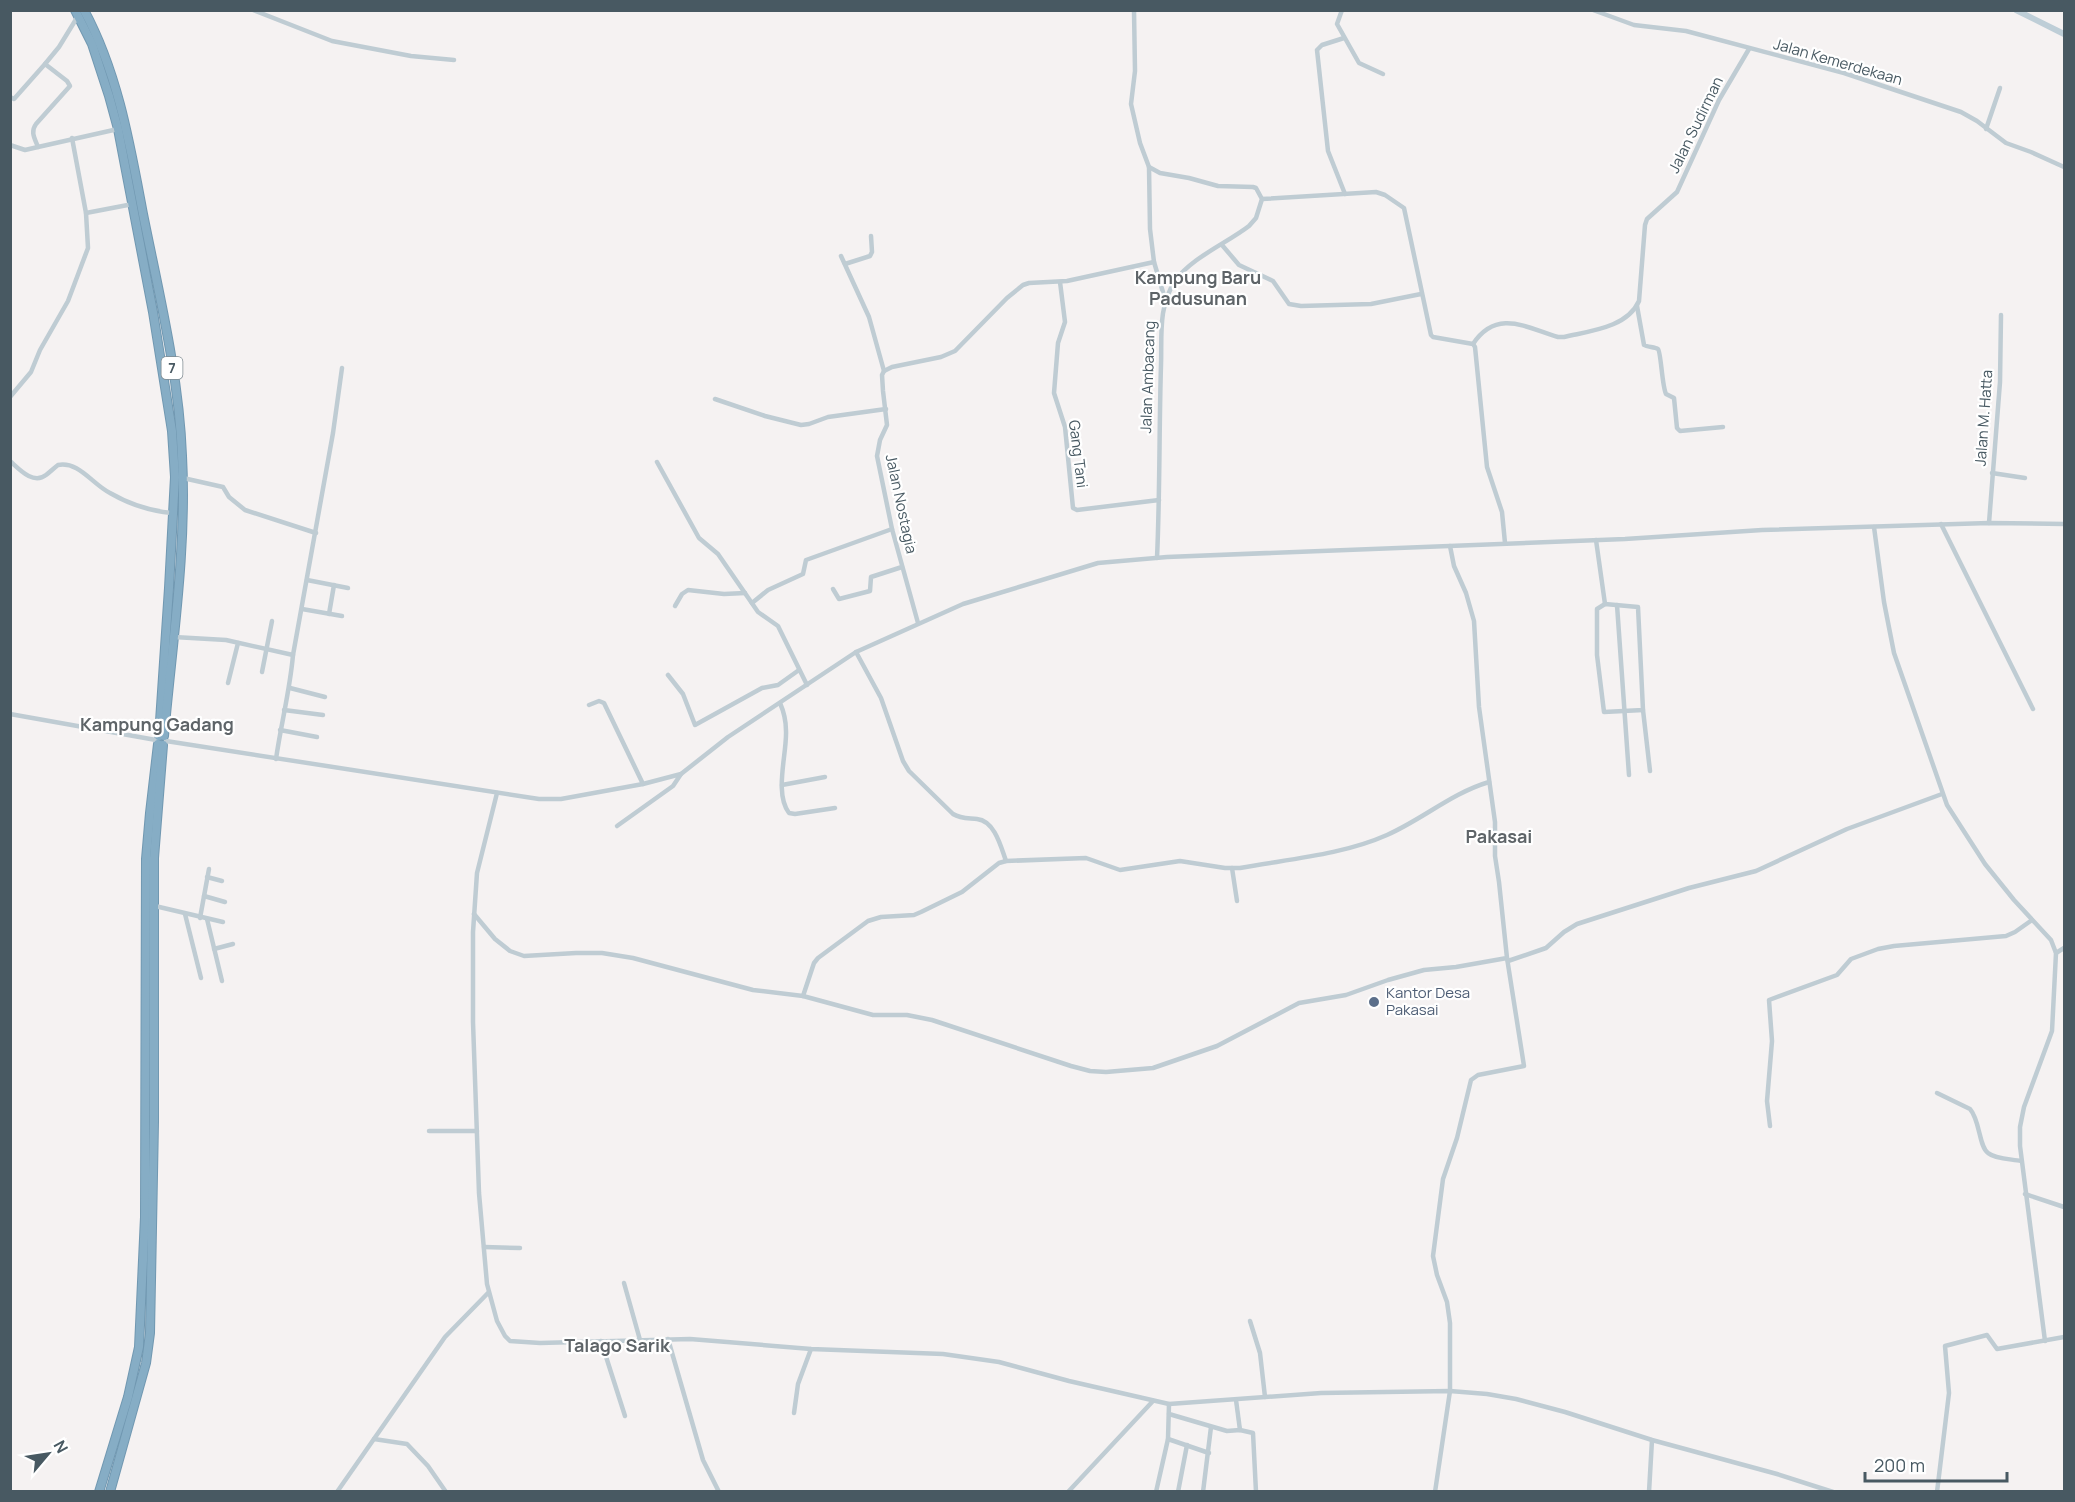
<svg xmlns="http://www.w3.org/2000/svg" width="2075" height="1502" viewBox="0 0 2075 1502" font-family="Manrope,sans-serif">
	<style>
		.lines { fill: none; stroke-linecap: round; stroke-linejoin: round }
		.highway-casing { stroke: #7198b1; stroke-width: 10 }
		.street { stroke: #bfccd3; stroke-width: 4.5 }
		.secondary { stroke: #beced7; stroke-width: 6 }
		.highway { stroke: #86adc5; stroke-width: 8 }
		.service-dot { fill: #5c6f8a; stroke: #fff; stroke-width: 2 }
		.labels { text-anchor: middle; stroke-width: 4.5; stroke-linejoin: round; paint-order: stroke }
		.shield { fill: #fff; stroke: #7f8b91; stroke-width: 1.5 }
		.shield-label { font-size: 14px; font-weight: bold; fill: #485962 }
		.street-label { font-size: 15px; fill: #485962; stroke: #fff }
		.service-label { font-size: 15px; fill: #4e5e75; stroke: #fff; text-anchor: start }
		.quarter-label { font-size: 18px; font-weight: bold; fill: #5e6468; stroke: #fff }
	</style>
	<rect width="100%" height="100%" fill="#f5f2f2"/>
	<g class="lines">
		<defs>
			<g id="highway">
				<polyline points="75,10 92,44 109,96 118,129 153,312 172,431 175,477 169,588 159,736"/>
				<path d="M 84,10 C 118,73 130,145 143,214 C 159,294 179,375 182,456 C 187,549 172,644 164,736"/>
				<polyline points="99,1492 128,1397 139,1347 145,1217 146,859 150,813 158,744"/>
				<polyline points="110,1492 146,1363 150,1333 154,1122 154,858 163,745"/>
			</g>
		</defs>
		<!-- highway casing -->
		<use href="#highway" class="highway-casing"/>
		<!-- street -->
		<g class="street">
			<polyline points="253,10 332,41 411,56 454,60"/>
			<path d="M 1134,10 L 1135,71 L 1131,104 L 1140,143 L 1149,167 L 1160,173 L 1189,178 L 1218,186 L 1253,187 L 1256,188 L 1262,199 L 1256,218 L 1249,226 C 1227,243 1191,258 1175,281 C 1158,307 1162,335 1161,365 C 1159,429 1160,494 1157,558"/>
			<polyline points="1342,10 1337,24 1359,63 1383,74"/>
			<polyline points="1593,10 1634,25 1686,31 1844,73 1961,112 1977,121 2006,143 2031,152 2064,167"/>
			<path d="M 78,16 L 59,47 L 45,64 L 67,81 L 70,86 L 36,124 C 30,132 35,139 38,147 L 118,129"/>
			<polyline points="1344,38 1322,45 1317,50 1328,151 1345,194"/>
			<polyline points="10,97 14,99 45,64"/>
			<polyline points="1986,129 2000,88"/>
			<polyline points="10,145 25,150 38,147"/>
			<polyline points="1149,167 1150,229 1154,262"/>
			<polyline points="1262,199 1376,192 1385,195 1404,208 1431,335 1433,337 1473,344 1475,347 1487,467 1502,512 1505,543"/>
			<polyline points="86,213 133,204"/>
			<polyline points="1222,245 1239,265 1273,281 1289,304 1301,306 1371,304 1421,294"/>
			<polyline points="841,256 869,317 884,371"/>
			<polyline points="845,264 870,256 872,252 871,236"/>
			<polyline points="1060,282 1065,322 1058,343 1054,393 1065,427 1073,508 1077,510 1159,500"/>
			<path d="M 1637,306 L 1644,345 C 1647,347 1655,347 1658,349 C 1661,352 1662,386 1666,394 L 1674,398 L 1677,428 L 1680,431 L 1723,427"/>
			<path d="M 1473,344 C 1497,308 1527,328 1558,337 L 1564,337 C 1589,331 1627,328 1639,301 L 1645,225 L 1647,219 L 1677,192 L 1719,100 L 1749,49"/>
			<polyline points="10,397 31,372 40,350 68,301 88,248 86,213 72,138"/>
			<polyline points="715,399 765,416 801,425 809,424 828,417 886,409"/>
			<path d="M 10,461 C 19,469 33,485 46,475 C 50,472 54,468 58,465 C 79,461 92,484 110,493 C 129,504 150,511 172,513"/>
			<polyline points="657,462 699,538 718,554 758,612 778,626 807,685"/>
			<polyline points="1992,473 2025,478"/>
			<polyline points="183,478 223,487 229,497 245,510 316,533"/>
			<polyline points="1989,523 2000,382 2001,315"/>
			<polyline points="1941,524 2033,709"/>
			<polyline points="1874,527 1884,602 1894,653 1947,805 1985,864 2014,900 2051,940 2056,953 2052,1031 2024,1107 2020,1127 2020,1146 2045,1341"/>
			<polyline points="1596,540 1605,604"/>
			<polyline points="307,580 348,588"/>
			<polyline points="833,589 839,599 870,591 871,577 902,567"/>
			<polyline points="752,603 768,590 803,574 806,560 892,529"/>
			<polygon points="1605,604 1638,607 1643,710 1604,712 1597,655 1597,609"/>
			<polyline points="1617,605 1629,775"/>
			<polyline points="675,606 682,594 688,590 724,594 745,593"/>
			<polyline points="302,609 342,616"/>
			<polyline points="329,614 334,585"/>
			<polyline points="918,623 892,529 877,456 880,440 887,425 883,391 882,375 884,371 892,367 941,357 955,351 1007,298 1023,285 1029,283 1067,281 1154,262 1165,299"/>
			<polyline points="174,637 226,640 293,655"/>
			<path d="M 856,652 L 881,698 L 903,761 L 909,771 L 953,814 C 961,819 968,818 977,819 C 995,821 1001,847 1006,861"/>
			<polyline points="262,672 272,621"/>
			<polyline points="668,675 683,694 695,725 762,688 778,685 799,670"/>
			<polyline points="228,683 238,643"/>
			<polyline points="290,688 325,697"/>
			<path d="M 780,703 C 784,712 786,721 786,731 C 787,754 774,793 789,813 L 795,814 L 835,808"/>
			<polyline points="589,705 599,701 604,703 643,784"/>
			<polyline points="284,710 323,715"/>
			<polyline points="1643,710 1650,771"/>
			<polyline points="10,714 156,740"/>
			<polyline points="280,730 317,737"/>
			<polyline points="166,741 539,799 561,799 643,784 681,774 728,737 856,652 963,604 1098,563 1167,557 1625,539 1762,530 1989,523 2064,524"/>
			<path d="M 276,759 C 281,724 290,690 293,655 L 333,433 L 342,368"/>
			<polyline points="782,785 825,777"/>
			<polyline points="497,793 477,873 473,932 473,1022 479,1193 487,1284 497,1321 505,1336 510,1341 540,1343 690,1339 811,1349 943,1354 999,1362 1069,1381 1169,1404 1321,1393 1450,1391 1487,1394 1516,1399 1565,1412 1652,1440 1777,1474 1833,1492"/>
			<polyline points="617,826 673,786 681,774"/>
			<polyline points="1232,868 1237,901"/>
			<polyline points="207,877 222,881"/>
			<polyline points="204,896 225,902"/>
			<polyline points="155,906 223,922"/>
			<polyline points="185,914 201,978"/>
			<polyline points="474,914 495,939 510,951 524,956 576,953 602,953 633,958 753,990 803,996 873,1015 907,1015 932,1020 1071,1066 1090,1071 1106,1072 1153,1068 1217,1046 1299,1003 1346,995 1388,980 1424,970 1456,967 1507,958 1499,882 1495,856 1495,822 1479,707 1474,621 1466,593 1454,566 1450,546"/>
			<polyline points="200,918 209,869"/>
			<polyline points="207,919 222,981"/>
			<polyline points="214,949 233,944"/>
			<polyline points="2056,953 2064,948"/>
			<polyline points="1508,961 1546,948 1564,932 1577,924 1689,888 1756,871 1847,829 1942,794"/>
			<path d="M 803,996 L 814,963 L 818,958 L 868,921 L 881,917 L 914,915 L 921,912 L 962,892 L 999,863 L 1006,861 L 1086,858 L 1120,870 L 1180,861 L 1225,868 L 1240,868 C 1289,859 1342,855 1387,835 C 1423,819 1452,793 1489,782"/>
			<path d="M 1937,1093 L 1970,1109 C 1980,1120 1979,1147 1988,1153 C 1995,1159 2011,1159 2021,1161"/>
			<polyline points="1770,1126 1767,1101 1772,1041 1769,1000 1837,975 1851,959 1878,949 1894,946 2006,936 2015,932 2032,920"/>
			<polyline points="429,1131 477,1131"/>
			<polyline points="2025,1194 2064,1207"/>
			<polyline points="484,1247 520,1248"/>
			<polyline points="624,1283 640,1340"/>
			<polyline points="1250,1321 1260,1353 1265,1397"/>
			<polyline points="668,1339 703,1460 719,1492"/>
			<polyline points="601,1341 625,1416"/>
			<polyline points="1236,1400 1240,1430"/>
			<polyline points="794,1413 798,1384 811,1349"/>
			<polyline points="1169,1414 1227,1431 1240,1430 1253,1433 1256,1492"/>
			<polyline points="374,1439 407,1444 428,1466 446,1492"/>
			<polyline points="1168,1439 1209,1453"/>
			<polyline points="337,1492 445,1337 488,1293"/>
			<polyline points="1068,1492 1153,1401"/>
			<polyline points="1156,1492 1168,1439 1169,1404"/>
			<polyline points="1178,1492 1187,1445"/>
			<polyline points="1203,1492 1211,1427"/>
			<polyline points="1435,1492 1450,1391 1450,1323 1447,1302 1437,1275 1433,1256 1443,1179 1457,1138 1471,1080 1478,1075 1524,1066 1507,958"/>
			<polyline points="1649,1492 1652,1440"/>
			<polyline points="1937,1492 1949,1393 1945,1346 1987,1335 1997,1349 2064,1337"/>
		</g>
		<!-- secondary -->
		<polyline class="secondary" points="2016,10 2064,34"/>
		<!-- highway -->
		<use href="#highway" class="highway"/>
	</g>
	<!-- markers -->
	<circle class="service-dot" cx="1374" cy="1002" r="6"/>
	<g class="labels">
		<!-- shield labels -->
		<rect class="shield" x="161.5" y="357" width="21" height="22" rx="4.5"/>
		<g class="shield-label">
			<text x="172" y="373">7</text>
		</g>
		<!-- street labels -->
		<g class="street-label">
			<text transform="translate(1838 62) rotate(16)" y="5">Jalan Kemerdekaan</text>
			<text transform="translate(1696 125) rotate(-64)" y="5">Jalan Sudirman</text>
			<text transform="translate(1148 377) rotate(-88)" y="5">Jalan Ambacang</text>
			<text transform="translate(1984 418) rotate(-86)" y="5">Jalan M. Hatta</text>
			<text transform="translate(1078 454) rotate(83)" y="5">Gang Tani</text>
			<text transform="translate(901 504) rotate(78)" y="5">Jalan Nostagia</text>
		</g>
		<!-- service labels -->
		<g class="service-label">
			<text x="1386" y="998">Kantor Desa<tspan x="1386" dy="17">Pakasai</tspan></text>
		</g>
		<!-- quarter labels -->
		<g class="quarter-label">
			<text x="1198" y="284">Kampung Baru<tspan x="1198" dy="21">Padusunan</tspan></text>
			<text x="157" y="731">Kampung Gadang</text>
			<text x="1499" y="843">Pakasai</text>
			<text x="617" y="1352">Talago Sarik</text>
		</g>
	</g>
	<!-- border -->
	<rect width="2075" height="1502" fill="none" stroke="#485962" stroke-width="24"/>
	<!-- north arrow -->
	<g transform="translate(48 1454) rotate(61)" stroke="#ffffff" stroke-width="4.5" paint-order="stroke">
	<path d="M0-4.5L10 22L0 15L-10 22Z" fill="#485962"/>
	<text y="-9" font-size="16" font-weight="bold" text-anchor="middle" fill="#485962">N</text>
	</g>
	<!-- scale -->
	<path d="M1865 1472v9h142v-9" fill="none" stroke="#485962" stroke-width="3"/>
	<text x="1874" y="1472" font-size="18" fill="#485962" stroke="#ffffff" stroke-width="4.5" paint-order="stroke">200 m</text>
</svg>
